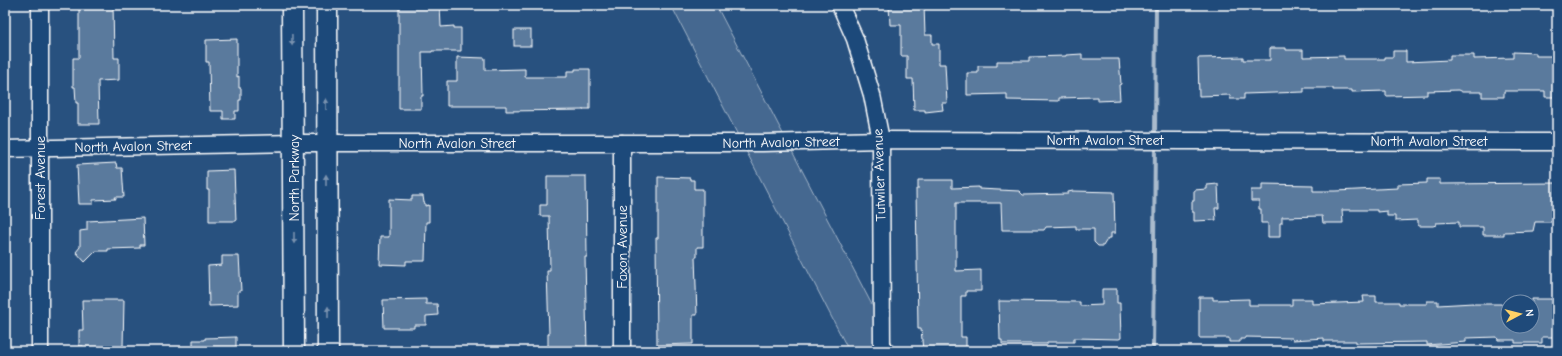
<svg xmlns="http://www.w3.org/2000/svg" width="1562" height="356" viewBox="0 0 1562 356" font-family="'Comic Neue',sans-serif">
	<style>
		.green { fill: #446890; stroke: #a2b4c8 }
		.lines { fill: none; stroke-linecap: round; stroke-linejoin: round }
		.stream { stroke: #aabbcd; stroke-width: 4 }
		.building { fill: #5a7a9d; stroke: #fff }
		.minor-casing { stroke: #fff; stroke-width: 19 }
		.major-casing { stroke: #fff; stroke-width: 23 }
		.minor { stroke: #1f4a7a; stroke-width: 16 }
		.major { stroke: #1f4a7a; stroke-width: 20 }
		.oneway { fill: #7992af }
		.labels { text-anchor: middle; stroke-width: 3.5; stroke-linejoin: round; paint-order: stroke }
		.street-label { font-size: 14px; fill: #fff; stroke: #1f4a7a }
	</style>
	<rect width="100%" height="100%" fill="#28517f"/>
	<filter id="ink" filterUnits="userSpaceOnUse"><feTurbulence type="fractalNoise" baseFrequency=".025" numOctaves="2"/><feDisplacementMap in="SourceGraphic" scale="8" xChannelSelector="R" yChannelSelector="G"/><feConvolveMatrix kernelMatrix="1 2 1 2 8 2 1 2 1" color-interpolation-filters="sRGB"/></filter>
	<g filter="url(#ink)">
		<!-- green -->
		<polygon class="green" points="671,5 716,5 896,351 849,351"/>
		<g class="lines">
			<!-- stream -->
			<g class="stream">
				<polyline points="1155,137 1156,5"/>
				<polyline points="1153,351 1155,143"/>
			</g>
		</g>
		<!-- building -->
		<g class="building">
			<polygon points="79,5 113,5 114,58 119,58 119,80 98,81 99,124 78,124 78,103 76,103 75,87 73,87 73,58 79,58"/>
			<polygon points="399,5 440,5 441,27 454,26 454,28 461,28 461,51 432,51 432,52 422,52 423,96 421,96 421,109 399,109"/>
			<polygon points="889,5 924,5 925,35 932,35 932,44 939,44 939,64 945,64 947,103 942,103 943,110 925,112 925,110 914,110 913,79 907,79 907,56 901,56 901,25 890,25"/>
			<rect x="514" y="30" width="17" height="16"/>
			<polygon points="237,39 237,77 239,76 239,88 241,88 241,100 239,100 239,111 235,111 235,119 223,119 223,111 210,111 209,62 206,62 206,40"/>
			<polygon points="1270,48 1286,48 1286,50 1303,50 1303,57 1344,56 1344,59 1385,59 1385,57 1393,57 1393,51 1406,51 1406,62 1450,60 1450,55 1474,55 1474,59 1513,58 1513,52 1536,53 1536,56 1552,56 1552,58 1557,58 1557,97 1545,97 1545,91 1504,91 1504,97 1482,97 1482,92 1462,92 1458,90 1427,91 1427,95 1386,96 1386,91 1352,92 1352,90 1333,90 1333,88 1304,88 1304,92 1244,94 1244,99 1230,99 1230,95 1199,96 1198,58 1243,57 1243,60 1270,60"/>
			<polygon points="1082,54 1082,59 1119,59 1121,84 1119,85 1120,100 1097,101 1097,97 1059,98 1059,101 1007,100 1007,94 967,95 967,73 978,73 978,66 997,66 997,61 1029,61 1029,57 1066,56 1066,55"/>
			<polygon points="457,57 485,58 485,70 525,69 525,77 567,77 567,71 575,71 575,69 590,69 590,109 583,109 583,110 506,111 506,106 447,106 447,81 457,81"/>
			<polygon points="116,163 117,168 122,168 124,197 115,197 116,199 93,200 93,204 79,204 77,165"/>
			<polygon points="234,170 236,221 209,221 209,190 207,190 207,171"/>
			<polygon points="547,176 586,176 587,257 585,257 587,351 548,351 548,334 549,334 547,271 550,271 549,216 540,216 540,205 547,205"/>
			<polygon points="658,177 690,178 690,180 694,180 694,189 703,189 703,247 697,247 697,257 695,257 697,315 693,315 693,344 657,345 656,238 658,238"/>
			<polygon points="1427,179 1440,179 1440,184 1557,183 1557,222 1535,222 1533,231 1504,232 1504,235 1483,235 1483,227 1459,227 1459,222 1436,223 1436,225 1433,226 1418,226 1418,220 1395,221 1395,216 1387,216 1387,211 1377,212 1377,210 1342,210 1343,223 1323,223 1322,216 1282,217 1282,223 1280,223 1280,237 1268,237 1268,223 1261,223 1261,209 1259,209 1259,201 1251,201 1251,190 1262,190 1262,184 1313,185 1313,191 1336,191 1398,188 1398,184 1427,183"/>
			<polygon points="918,180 952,180 952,188 979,187 979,189 1019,191 1023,195 1068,194 1068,192 1073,191 1114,192 1115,233 1111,233 1111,238 1108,238 1103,246 1098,246 1094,242 1094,229 1076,229 1076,226 1046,227 1044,230 1002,230 1001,203 956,203 956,271 981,270 981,291 966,291 966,296 961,296 961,337 966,337 966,351 923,351 921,329 918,329 916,189 918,189"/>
			<polygon points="1218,184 1219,208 1215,208 1216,220 1194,221 1194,212 1192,212 1192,201 1194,201 1194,190 1207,189 1207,185"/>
			<polygon points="412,196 423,196 424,203 425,203 425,206 429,205 429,222 426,222 425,261 406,261 406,265 379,264 380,237 389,237 389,199 412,200"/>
			<polygon points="143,218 144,245 140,245 140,248 108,249 108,251 96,251 85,262 76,252 80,247 80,231 87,230 87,221"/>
			<polygon points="222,256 239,256 241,291 238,291 238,305 209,306 208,266 222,265"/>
			<polygon points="1102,289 1117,289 1117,303 1120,303 1120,306 1121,338 1119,339 1074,338 1074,342 1047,342 1047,344 1002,344 1002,340 1000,340 999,301 1080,302 1080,306 1102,305"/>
			<polygon points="1363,296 1376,296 1376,302 1399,302 1399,304 1427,304 1427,301 1438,301 1438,305 1473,303 1473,304 1501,304 1502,305 1508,305 1508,326 1532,326 1532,299 1557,299 1557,337 1542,337 1542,343 1515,343 1515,340 1498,340 1497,337 1466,338 1466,342 1427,345 1427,342 1356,343 1356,341 1324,341 1324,338 1293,340 1292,338 1245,337 1245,339 1240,339 1240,342 1229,342 1229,338 1199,338 1199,297 1213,297 1213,300 1249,299 1249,305 1292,305 1292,299 1312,299 1312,304 1364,302"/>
			<polygon points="426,299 426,304 437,304 438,315 426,316 426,325 414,325 414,328 384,328 383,300"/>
			<polygon points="82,300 124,300 123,347 106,348 106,351 83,351 83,346 79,346 79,330 83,330"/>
			<polygon points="236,337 236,351 193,351 193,340 205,340 205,338"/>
		</g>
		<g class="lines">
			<defs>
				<g id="minor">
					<polyline points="840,5 855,39 872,95 881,140 882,351"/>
					<polyline points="5,149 294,143 763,143 881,140 1557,142"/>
					<polyline points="40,351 40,5"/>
					<polyline points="622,351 622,143"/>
				</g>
				<g id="major">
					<polyline points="292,5 294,351"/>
					<polyline points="327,5 328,351"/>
				</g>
			</defs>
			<!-- minor casing -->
			<use href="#minor" class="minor-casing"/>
			<!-- major casing -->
			<use href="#major" class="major-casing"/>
			<!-- minor -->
			<use href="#minor" class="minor"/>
			<!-- major -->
			<use href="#major" class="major"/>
		</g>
		<!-- one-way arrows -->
		<defs><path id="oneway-solid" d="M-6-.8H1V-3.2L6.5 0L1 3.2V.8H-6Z"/></defs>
		<g class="oneway">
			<use href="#oneway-solid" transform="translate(292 40) rotate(89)"/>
			<use href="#oneway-solid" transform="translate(326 104) rotate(-90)"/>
			<use href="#oneway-solid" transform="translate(326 180) rotate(-90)"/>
			<use href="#oneway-solid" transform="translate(294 238) rotate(90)"/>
			<use href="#oneway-solid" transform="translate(328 312) rotate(-90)"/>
		</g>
	</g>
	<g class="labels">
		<!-- street labels -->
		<g class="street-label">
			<text x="1105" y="145">North Avalon Street</text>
			<text x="1429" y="146">North Avalon Street</text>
			<text transform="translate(781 142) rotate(-1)" y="5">North Avalon Street</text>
			<text x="457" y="148">North Avalon Street</text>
			<text transform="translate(133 146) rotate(-1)" y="5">North Avalon Street</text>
			<text transform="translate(879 175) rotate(-92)" y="5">Tutwiler Avenue</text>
			<text transform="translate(40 178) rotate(-90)" y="5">Forest Avenue</text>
			<text transform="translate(294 178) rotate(-90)" y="5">North Parkway</text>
			<text transform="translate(622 247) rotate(-90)" y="5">Faxon Avenue</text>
		</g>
	</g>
	<!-- margin -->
	<rect width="1562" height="356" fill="none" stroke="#1f4a7a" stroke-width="20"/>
	<rect x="10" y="10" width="1542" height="336" fill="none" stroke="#fff" stroke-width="1.5" filter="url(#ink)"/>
	<!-- north arrow -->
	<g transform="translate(1520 314) rotate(83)"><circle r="19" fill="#1f4a7a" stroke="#7992af"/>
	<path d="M0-3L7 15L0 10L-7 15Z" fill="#ffd166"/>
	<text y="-6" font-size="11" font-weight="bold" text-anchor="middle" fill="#ffffff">N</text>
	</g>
</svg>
